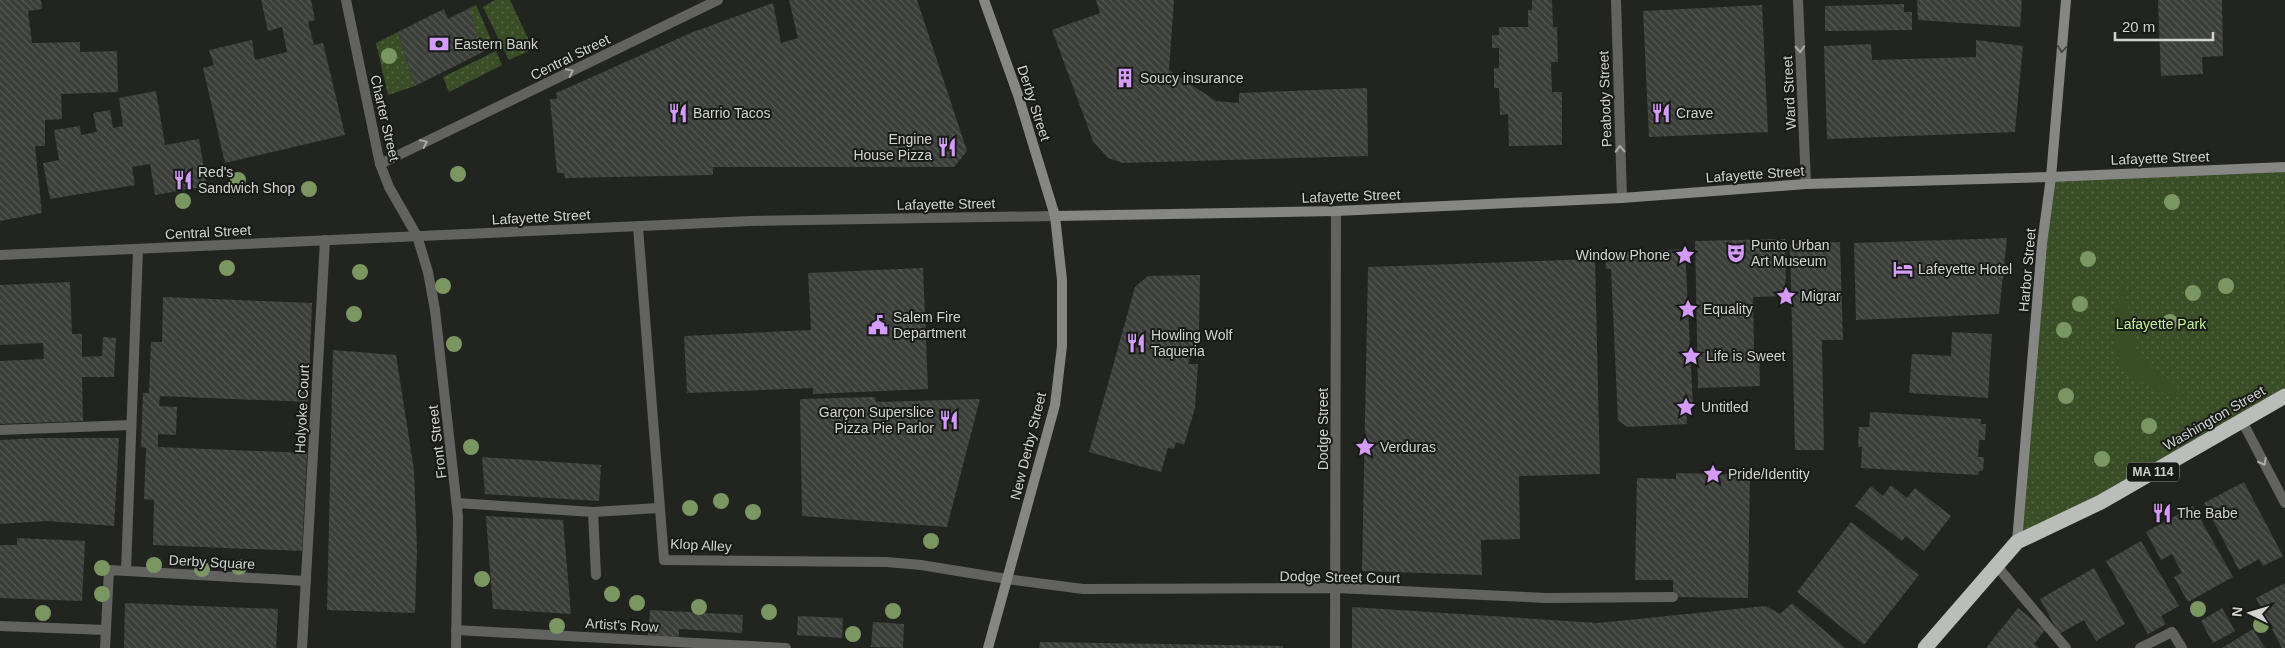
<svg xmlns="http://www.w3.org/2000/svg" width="2285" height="648" viewBox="0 0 2285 648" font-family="Helvetica,sans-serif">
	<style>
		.grass { fill: url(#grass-dots) }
		.garden { fill: #394d26 }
		.building { fill: url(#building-back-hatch) }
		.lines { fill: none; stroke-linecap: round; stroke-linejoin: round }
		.lane { stroke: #626361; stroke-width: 10 }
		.street { stroke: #626361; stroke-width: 10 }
		.secondary { stroke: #868785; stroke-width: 10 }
		.highway { stroke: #babdb9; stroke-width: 15 }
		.tree { fill: #7a9661 }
		.oneway { stroke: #abacaa }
		.oneway2 { stroke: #444643 }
		.labels { text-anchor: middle; stroke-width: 4; stroke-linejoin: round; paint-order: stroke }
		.shield { fill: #181a17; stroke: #9b9c9a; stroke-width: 1 }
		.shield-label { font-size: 12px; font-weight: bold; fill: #d3d4d2 }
		.poi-label { font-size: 14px; fill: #d3d4d2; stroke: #181a17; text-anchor: start }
		.street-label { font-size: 14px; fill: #d3d4d2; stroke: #181a17 }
		.park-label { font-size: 14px; fill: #c2f396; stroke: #181a17 }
	</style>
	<defs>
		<pattern id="grass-dots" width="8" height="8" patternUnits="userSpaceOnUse" patternTransform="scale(1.25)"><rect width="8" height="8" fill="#394d26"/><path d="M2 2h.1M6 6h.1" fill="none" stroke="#556645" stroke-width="1.8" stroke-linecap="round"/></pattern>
		<pattern id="building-back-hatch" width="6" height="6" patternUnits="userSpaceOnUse" patternTransform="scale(1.25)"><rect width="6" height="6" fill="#3c3e3a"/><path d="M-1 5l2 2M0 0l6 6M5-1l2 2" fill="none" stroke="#575956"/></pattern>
	</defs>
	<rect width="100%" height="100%" fill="#222420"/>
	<!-- grass -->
	<g class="grass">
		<polygon points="495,0 510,0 533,49 509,60 483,7"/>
		<polygon points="476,5 493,44 481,53 468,9"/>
		<polygon points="398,32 415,86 388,95 376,43"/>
		<polygon points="496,51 502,65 449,92 443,77"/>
		<polygon points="2285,167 2285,398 2017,542 2051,177"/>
	</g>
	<!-- garden -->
	<path class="garden" d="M 2123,282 L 2136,348 L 2151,367 L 2168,378 L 2189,399 C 2175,398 2162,393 2149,386 C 2139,381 2124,373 2120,362 C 2111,335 2115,308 2123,282 Z"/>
	<!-- building -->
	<g class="building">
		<polygon points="0,0 41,0 42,9 28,11 32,43 80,42 80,52 117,51 118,92 61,94 62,119 45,120 45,146 35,146 42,213 0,221"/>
		<polygon points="261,0 311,0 315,20 308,22 314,45 323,43 345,135 225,163 203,68 214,65 209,50 252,40 255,60 287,52 282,27 268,31"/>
		<polygon points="789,0 917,0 967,151 954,167 713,167 713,175 565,178 564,173 557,173 550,99 557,99 556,93 693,32 773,3 781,43 798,38"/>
		<polygon points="1096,0 1174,0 1169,70 1216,101 1239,103 1239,93 1367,88 1368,156 1123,163 1108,158 1093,141 1052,30 1100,13"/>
		<polygon points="1532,0 1552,0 1553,27 1557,27 1558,62 1551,62 1552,92 1562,92 1562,145 1509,146 1508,114 1500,115 1499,88 1494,88 1494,68 1499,68 1499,48 1492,48 1492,35 1499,35 1499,27 1528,27 1528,10 1532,10"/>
		<polygon points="1917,0 2022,0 2020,27 1918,20"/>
		<polygon points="2158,0 2222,0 2223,56 2202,57 2203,74 2161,76"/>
		<polygon points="1904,4 1904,12 1912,12 1912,30 1825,31 1825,6"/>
		<polygon points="1762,5 1768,132 1649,137 1643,11"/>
		<polygon points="470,8 481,53 415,86 398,32 444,9 448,19"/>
		<polygon points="1976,40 2023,46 2015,132 1827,139 1824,46 1871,44 1872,60 1976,57"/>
		<polygon points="156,91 165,145 199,139 207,186 155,195 150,164 132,167 135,185 50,199 43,163 59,160 54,130 80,126 81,135 97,132 93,113 110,110 113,128 123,126 119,98"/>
		<polygon points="2007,238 1999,314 1856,320 1854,243"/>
		<polygon points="1785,239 1786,296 1753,297 1754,351 1759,351 1760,386 1698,388 1695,241"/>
		<polygon points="1840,242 1843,340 1822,340 1824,450 1795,450 1790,244"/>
		<polygon points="1685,249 1693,406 1686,407 1687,424 1627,427 1618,420 1611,269 1606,269 1605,253"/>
		<polygon points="1595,259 1600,474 1519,476 1520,539 1481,540 1482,575 1362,571 1368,267"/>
		<polygon points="923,268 928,389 813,394 813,388 687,393 684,336 811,330 808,273"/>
		<polygon points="1200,275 1199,329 1188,364 1198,364 1195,408 1184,445 1176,442 1174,449 1168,448 1161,472 1089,452 1135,287 1148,276"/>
		<polygon points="70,282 72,334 82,334 82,357 102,356 103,337 116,338 114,377 82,377 83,421 0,424 0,361 44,359 43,343 0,345 0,285"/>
		<polygon points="163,297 312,303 308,402 160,396 159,406 177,407 176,435 158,434 158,447 307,453 302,551 153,545 154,500 144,499 146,448 141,447 143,393 149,393 151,342 162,342"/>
		<polygon points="1952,332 1992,334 1988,398 1909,393 1912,354 1951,356"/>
		<polygon points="333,350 396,355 414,470 417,550 415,613 327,610"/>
		<polygon points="875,397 876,402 980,399 947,527 802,516 800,399"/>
		<polygon points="1870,412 1981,419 1981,424 1986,424 1985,440 1979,440 1978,457 1984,457 1983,471 1979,471 1978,475 1861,468 1862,447 1858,447 1859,427 1869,427"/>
		<polygon points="39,438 119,438 114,526 47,521 0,524 0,440"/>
		<polygon points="482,457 601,465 599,501 485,494"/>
		<polygon points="1676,473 1750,475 1748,598 1673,597 1673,580 1635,580 1637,478 1676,479"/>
		<polygon points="2244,482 2283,556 2263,566 2259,559 2239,570 2204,503"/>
		<polygon points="1891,485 1907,498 1915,488 1951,516 1924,551 1906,536 1902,541 1855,506 1871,486 1883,496"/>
		<polygon points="2193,506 2233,577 2188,602 2174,577 2182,573 2172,554 2161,560 2146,532"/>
		<polygon points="486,516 563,520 571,614 493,609"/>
		<polygon points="1851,522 1919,575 1864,645 1797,592"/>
		<polygon points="17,538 85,541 82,601 0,598 0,545 17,545"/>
		<polygon points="2141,541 2179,606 2161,616 2166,624 2148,634 2106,561"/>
		<polygon points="2094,568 2125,624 2096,641 2084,620 2059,634 2040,599"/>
		<polygon points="2285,583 2285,648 2282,648 2256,598"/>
		<polygon points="125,603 278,609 276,648 124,648"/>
		<polygon points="1792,603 1845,648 1352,648 1352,607 1598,623 1766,606 1780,614"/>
		<polygon points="2018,608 2045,630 2034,644 2039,648 1986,648"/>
		<polygon points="2222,608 2235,631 2213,643 2201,621"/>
		<polygon points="650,610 743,615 742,633 679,629 679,638 648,636"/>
		<polygon points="798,616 843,618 842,638 797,635"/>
		<polygon points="873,622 904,624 903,648 871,647"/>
		<polygon points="2253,629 2265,648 2222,648"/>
		<polygon points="1040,642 1283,646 1283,648 1039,648"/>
	</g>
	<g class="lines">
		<!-- lane -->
		<g class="lane">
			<polyline points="638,227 664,560 887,562 921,565 1007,579"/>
			<polyline points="457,503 593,512 596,575"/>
			<polyline points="593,512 659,508"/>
			<polyline points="1996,565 2066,648"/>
			<polyline points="2140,648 2172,632 2182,648"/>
		</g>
		<!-- street -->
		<g class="street">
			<polyline points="346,0 380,164 389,187 417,236 428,272 435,310 458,517 456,648"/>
			<polyline points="1616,0 1622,198"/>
			<polyline points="1798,0 1806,184"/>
			<polyline points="380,164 718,0"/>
			<polyline points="0,255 751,221 1055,216"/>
			<polyline points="2242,421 2285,503"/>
			<polyline points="0,430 131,425"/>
			<polyline points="126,571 138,249"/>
			<polyline points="1007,579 1083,589 1336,588 1547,598 1673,597"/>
			<polyline points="0,626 106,630"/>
			<polyline points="456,630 786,648"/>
			<polyline points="105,648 109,570 306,581"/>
			<polyline points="302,648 325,240"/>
			<polyline points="1335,648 1336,211"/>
		</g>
		<!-- secondary -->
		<g class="secondary">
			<polyline points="984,0 1018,95 1055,216 1062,280 1062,346 1055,405 988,648"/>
			<polyline points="1055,216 1336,211 1622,198 1806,184 2051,177 2285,167"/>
			<polyline points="2017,542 2042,244 2051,177 2066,0"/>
		</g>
		<!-- highway -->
		<polyline class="highway" points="1925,648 2017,542 2101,502 2285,396"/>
	</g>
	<!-- trees -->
	<g class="tree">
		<circle cx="389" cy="56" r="8"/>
		<circle cx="458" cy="174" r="8"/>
		<circle cx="238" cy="180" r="8"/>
		<circle cx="309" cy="189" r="8"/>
		<circle cx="183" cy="201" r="8"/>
		<circle cx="2172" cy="202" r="8"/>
		<circle cx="2088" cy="259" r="8"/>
		<circle cx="227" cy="268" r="8"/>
		<circle cx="360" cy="272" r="8"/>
		<circle cx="443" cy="286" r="8"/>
		<circle cx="2226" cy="286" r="8"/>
		<circle cx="2193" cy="293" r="8"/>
		<circle cx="2080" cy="304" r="8"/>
		<circle cx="354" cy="314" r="8"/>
		<circle cx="2170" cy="322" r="8"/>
		<circle cx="2064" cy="330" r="8"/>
		<circle cx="454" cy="344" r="8"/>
		<circle cx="2066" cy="396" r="8"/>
		<circle cx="2149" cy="426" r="8"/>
		<circle cx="471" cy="447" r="8"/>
		<circle cx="2102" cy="459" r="8"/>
		<circle cx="721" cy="501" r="8"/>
		<circle cx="690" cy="508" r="8"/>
		<circle cx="753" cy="512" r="8"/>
		<circle cx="931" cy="541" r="8"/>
		<circle cx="154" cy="565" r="8"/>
		<circle cx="239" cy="567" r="8"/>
		<circle cx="102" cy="568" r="8"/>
		<circle cx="202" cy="569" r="8"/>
		<circle cx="482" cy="579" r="8"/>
		<circle cx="102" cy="594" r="8"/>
		<circle cx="612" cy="594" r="8"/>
		<circle cx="637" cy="603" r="8"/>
		<circle cx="699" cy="607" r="8"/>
		<circle cx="2198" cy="609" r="8"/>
		<circle cx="893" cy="611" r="8"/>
		<circle cx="769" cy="612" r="8"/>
		<circle cx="43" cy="613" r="8"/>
		<circle cx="2261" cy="625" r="8"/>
		<circle cx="557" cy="626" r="8"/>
		<circle cx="853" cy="634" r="8"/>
	</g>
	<!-- one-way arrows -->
	<defs><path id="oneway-chevron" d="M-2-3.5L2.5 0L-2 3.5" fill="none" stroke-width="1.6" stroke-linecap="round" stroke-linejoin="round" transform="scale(1.25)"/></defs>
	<g class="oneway">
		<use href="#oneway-chevron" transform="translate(1800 49) rotate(87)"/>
		<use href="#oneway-chevron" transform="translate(570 72) rotate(-26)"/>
		<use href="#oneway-chevron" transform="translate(424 143) rotate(-26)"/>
		<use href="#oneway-chevron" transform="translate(1620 149) rotate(-92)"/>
		<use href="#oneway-chevron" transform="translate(2263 462) rotate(62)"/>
	</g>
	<use class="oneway2" href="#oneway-chevron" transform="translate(2062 49) rotate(95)"/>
	<!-- icons -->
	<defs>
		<symbol id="bank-bare" viewBox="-9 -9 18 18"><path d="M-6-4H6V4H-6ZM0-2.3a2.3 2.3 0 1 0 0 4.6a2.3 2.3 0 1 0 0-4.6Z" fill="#d59bfb" stroke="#181a17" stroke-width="2.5" paint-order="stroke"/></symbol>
		<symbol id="building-bare" viewBox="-9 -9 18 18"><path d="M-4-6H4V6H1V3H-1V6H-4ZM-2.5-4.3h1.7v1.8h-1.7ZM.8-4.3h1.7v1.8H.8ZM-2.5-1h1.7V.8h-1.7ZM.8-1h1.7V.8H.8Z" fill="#d59bfb" stroke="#181a17" stroke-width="2.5" paint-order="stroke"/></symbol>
		<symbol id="restaurant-bare" viewBox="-9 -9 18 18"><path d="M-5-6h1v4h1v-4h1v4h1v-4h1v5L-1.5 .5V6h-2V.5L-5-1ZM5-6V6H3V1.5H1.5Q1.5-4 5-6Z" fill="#d59bfb" stroke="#181a17" stroke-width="2.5" paint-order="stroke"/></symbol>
		<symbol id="theatre-bare" viewBox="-9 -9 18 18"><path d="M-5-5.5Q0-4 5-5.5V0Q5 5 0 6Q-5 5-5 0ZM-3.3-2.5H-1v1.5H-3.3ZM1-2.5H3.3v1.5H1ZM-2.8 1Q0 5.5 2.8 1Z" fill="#d59bfb" stroke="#181a17" stroke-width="2.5" paint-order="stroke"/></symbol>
		<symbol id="sight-bare" viewBox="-9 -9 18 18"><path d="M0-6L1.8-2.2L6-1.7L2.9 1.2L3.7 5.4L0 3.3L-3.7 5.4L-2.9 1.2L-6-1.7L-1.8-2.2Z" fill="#d59bfb" stroke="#181a17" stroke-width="2.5" paint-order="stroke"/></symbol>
		<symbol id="hotel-bare" viewBox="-9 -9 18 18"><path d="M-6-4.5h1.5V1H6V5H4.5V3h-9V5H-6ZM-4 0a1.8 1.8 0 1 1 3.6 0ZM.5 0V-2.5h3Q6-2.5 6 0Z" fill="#d59bfb" stroke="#181a17" stroke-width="2.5" paint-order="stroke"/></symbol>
		<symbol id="civic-bare" viewBox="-9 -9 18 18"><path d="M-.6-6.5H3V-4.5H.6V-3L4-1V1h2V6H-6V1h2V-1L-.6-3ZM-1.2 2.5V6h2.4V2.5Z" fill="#d59bfb" stroke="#181a17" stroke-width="2.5" paint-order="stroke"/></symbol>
	</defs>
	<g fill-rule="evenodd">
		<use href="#bank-bare" x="425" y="30" width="28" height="28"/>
		<use href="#building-bare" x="1111" y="64" width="28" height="28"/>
		<use href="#restaurant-bare" x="664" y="99" width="28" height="28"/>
		<use href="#restaurant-bare" x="1647" y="99" width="28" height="28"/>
		<use href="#restaurant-bare" x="933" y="133" width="28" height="28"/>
		<use href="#restaurant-bare" x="169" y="166" width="28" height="28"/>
		<use href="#theatre-bare" x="1722" y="239" width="28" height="28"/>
		<use href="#sight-bare" x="1671" y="241" width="28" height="28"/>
		<use href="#hotel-bare" x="1889" y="255" width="28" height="28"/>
		<use href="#sight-bare" x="1772" y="282" width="28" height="28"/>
		<use href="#sight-bare" x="1674" y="295" width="28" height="28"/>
		<use href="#civic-bare" x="864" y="311" width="28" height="28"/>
		<use href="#restaurant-bare" x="1122" y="329" width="28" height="28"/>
		<use href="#sight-bare" x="1677" y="342" width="28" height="28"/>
		<use href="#sight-bare" x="1672" y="393" width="28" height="28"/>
		<use href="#restaurant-bare" x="935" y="406" width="28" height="28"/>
		<use href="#sight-bare" x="1351" y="433" width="28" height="28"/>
		<use href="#sight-bare" x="1699" y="460" width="28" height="28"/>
		<use href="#restaurant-bare" x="2148" y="499" width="28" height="28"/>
	</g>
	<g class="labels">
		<!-- shield labels -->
		<rect class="shield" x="2127" y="462.5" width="52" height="19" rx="4"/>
		<g class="shield-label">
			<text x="2153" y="476">MA 114</text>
		</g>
		<!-- poi labels -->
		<g class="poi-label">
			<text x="454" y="49">Eastern Bank</text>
			<text x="1140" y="83">Soucy insurance</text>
			<text x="693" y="118">Barrio Tacos</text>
			<text x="1676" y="118">Crave</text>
			<text x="932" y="144" text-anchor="end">Engine<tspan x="932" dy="16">House Pizza</tspan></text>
			<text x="198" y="177">Red's<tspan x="198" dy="16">Sandwich Shop</tspan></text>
			<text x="1751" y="250">Punto Urban<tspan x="1751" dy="16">Art Museum</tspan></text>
			<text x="1670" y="260" text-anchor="end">Window Phone</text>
			<text x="1918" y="274">Lafeyette Hotel</text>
			<text x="1801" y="301">Migrar</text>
			<text x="1703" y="314">Equality</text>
			<text x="893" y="322">Salem Fire<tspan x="893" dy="16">Department</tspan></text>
			<text x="1151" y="340">Howling Wolf<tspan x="1151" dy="16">Taqueria</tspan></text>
			<text x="1706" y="361">Life is Sweet</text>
			<text x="1701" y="412">Untitled</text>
			<text x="934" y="417" text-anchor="end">Garçon Superslice<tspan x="934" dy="16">Pizza Pie Parlor</tspan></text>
			<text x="1380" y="452">Verduras</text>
			<text x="1728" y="479">Pride/Identity</text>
			<text x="2177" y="518">The Babe</text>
		</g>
		<!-- street labels -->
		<g class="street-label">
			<text transform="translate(570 57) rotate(-26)" y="5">Central Street</text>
			<text transform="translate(1789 93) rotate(-93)" y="5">Ward Street</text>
			<text transform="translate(1605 99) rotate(-92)" y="5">Peabody Street</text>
			<text transform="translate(1034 103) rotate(72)" y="5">Derby Street</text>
			<text transform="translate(385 118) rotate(77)" y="5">Charter Street</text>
			<text transform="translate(2160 158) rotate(-2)" y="5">Lafayette Street</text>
			<text transform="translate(1755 174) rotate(-4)" y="5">Lafayette Street</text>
			<text transform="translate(1351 196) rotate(-2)" y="5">Lafayette Street</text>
			<text transform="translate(946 204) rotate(-1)" y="5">Lafayette Street</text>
			<text transform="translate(541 217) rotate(-3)" y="5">Lafayette Street</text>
			<text transform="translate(208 232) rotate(-3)" y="5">Central Street</text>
			<text transform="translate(2027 270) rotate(-85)" y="5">Harbor Street</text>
			<text transform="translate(302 409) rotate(-87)" y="5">Holyoke Court</text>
			<text transform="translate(2214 418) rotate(-30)" y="5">Washington Street</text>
			<text transform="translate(1323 429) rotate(-90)" y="5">Dodge Street</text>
			<text transform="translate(437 442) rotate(-97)" y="5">Front Street</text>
			<text transform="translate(1028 446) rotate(-76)" y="5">New Derby Street</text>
			<text transform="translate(701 545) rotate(3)" y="5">Klop Alley</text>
			<text transform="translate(212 562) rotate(3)" y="5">Derby Square</text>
			<text transform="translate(1340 577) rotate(1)" y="5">Dodge Street Court</text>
			<text transform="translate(622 625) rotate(3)" y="5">Artist's Row</text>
		</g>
		<!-- park labels -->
		<g class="park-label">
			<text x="2161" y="329">Lafayette Park</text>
		</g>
	</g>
	<!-- north arrow -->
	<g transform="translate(2250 613) rotate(275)" stroke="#181a17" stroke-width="4" paint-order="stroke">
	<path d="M0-4L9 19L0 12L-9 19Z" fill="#d3d4d2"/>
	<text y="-8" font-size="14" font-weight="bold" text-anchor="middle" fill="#d3d4d2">N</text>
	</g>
	<!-- scale -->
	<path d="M2115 32v8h98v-8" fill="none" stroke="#d3d4d2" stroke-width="2.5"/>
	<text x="2122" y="32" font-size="15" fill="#d3d4d2" stroke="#181a17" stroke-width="4" paint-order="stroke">20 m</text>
</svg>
